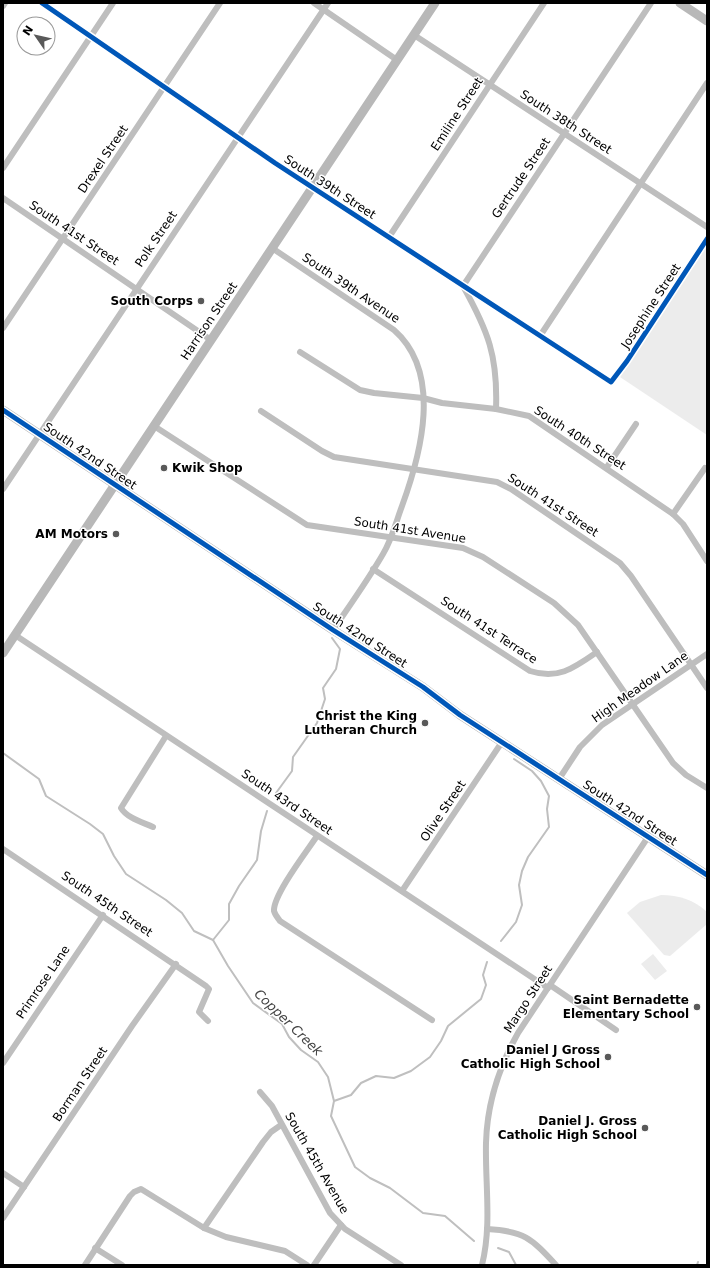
<svg xmlns="http://www.w3.org/2000/svg" width="710" height="1268" viewBox="0 0 710 1268" font-family="'DejaVu Sans',sans-serif">
	<style>
		.green { fill: #ececec }
		.lines { fill: none; stroke-linecap: round; stroke-linejoin: round }
		.stream { stroke: #bfbfbf; stroke-width: 2 }
		.street { stroke: #bebebe; stroke-width: 6 }
		.secondary { stroke: #b8b8b8; stroke-width: 9 }
		.cycleway-casing { stroke: #fff; stroke-width: 8 }
		.cycleway { stroke: #0057b8; stroke-width: 5 }
		.poi-dot { fill: #595959; stroke: #fff; stroke-width: 1.5 }
		.labels { text-anchor: middle; stroke-width: 3; stroke-linejoin: round; paint-order: stroke }
		.street-label { font-size: 12px; fill: #000; stroke: #fff }
		.poi-label { font-size: 12px; font-weight: bold; fill: #000; stroke: #fff; text-anchor: end }
		.water-label { font-size: 13px; font-style: italic; fill: #444; stroke: #fff }
	</style>
	<rect width="100%" height="100%" fill="#fff"/>
	<!-- green -->
	<g class="green">
		<polygon points="707,246 707,435 620,377"/>
		<path d="M 661,895 C 679,895 694,900 707,912 L 707,924 L 670,956 L 664,955 L 627,913 L 640,902 Z"/>
		<polygon points="653,954 667,971 655,980 641,964"/>
	</g>
	<g class="lines">
		<!-- stream -->
		<g class="stream">
			<polyline points="3,753 39,779 46,796 90,824 103,834 114,856 126,874 166,900 182,913 194,931 213,940 228,966 253,1003 282,1024 289,1037 301,1050 318,1062 328,1077 334,1101 331,1116 355,1167 370,1178 390,1188 423,1213 445,1216 474,1241"/>
			<polyline points="276,793 292,771 293,757 317,723 325,699 323,688 336,669 340,649 332,638"/>
			<polyline points="213,940 229,920 229,904 239,886 257,860 261,831 267,811"/>
			<polyline points="501,941 516,922 522,905 519,885 522,871 528,857 549,827 547,809 549,796 541,781 532,771 514,759"/>
			<polyline points="334,1101 351,1095 361,1083 376,1076 394,1078 411,1071 430,1057 441,1041 448,1026 481,999 486,985 483,975 487,962"/>
			<polyline points="498,1248 509,1252 516,1265"/>
			<polyline points="697,1265 698,1262"/>
		</g>
		<!-- street -->
		<g class="street">
			<polyline points="42,3 275,163 611,382 627,361 707,239"/>
			<polyline points="314,3 397,60"/>
			<polyline points="3,6 5,3"/>
			<polyline points="414,35 707,227"/>
			<polyline points="3,168 113,3"/>
			<polyline points="3,198 211,340"/>
			<polyline points="389,237 544,3"/>
			<path d="M 272,248 L 394,330 C 443,373 421,454 402,506 C 396,522 392,539 383,554 C 368,580 350,605 333,630"/>
			<polyline points="3,328 220,3"/>
			<polyline points="540,336 707,83"/>
			<polyline points="300,352 360,390 374,393 423,398 442,403 496,409 529,416 673,514 683,524 707,561"/>
			<path d="M 496,409 C 498,356 488,331 463,286 L 651,3"/>
			<polyline points="261,411 322,451 334,457 497,482 511,489 620,563 631,576 707,688"/>
			<polyline points="154,426 307,525 463,548 483,557 554,603 578,625 673,763 686,775 707,788"/>
			<polyline points="607,467 636,424"/>
			<polyline points="3,489 328,3"/>
			<polyline points="673,514 705,468"/>
			<path d="M 373,569 L 530,671 C 558,680 574,668 597,652"/>
			<polyline points="15,635 548,988"/>
			<polyline points="559,779 580,747 602,725 707,654"/>
			<path d="M 153,827 C 142,822 127,818 121,808 L 166,736"/>
			<path d="M 317,836 C 307,851 273,895 274,911 C 275,915 278,918 280,921 L 432,1020"/>
			<polyline points="3,849 206,986 209,989 199,1012 208,1021"/>
			<polyline points="402,891 502,742"/>
			<polyline points="550,985 616,1030"/>
			<polyline points="3,1063 103,915"/>
			<polyline points="260,1092 272,1106 330,1213 345,1229 401,1265"/>
			<polyline points="3,1173 24,1187"/>
			<polyline points="3,1218 132,1026 176,964"/>
			<polyline points="204,1228 263,1142 271,1132 281,1125"/>
			<path d="M 487,1229 C 524,1231 531,1238 556,1265"/>
			<polyline points="95,1248 122,1265"/>
			<polyline points="85,1265 130,1196 134,1192 141,1189 204,1228 226,1237 285,1251 307,1265"/>
			<polyline points="314,1265 341,1225"/>
			<path d="M 482,1265 C 492,1225 485,1184 486,1143 C 487,1105 499,1067 518,1033 L 648,837"/>
		</g>
		<!-- secondary -->
		<g class="secondary">
			<polyline points="680,3 707,21"/>
			<polyline points="3,410 333,630 423,687 460,715 707,875"/>
			<polyline points="3,653 435,3"/>
		</g>
		<defs>
			<g id="cycleway">
				<polyline points="42,3 275,163 611,382 627,361 707,239"/>
				<polyline points="3,410 333,630 423,687 460,715 707,875"/>
			</g>
		</defs>
		<!-- cycleway casing -->
		<use href="#cycleway" class="cycleway-casing"/>
		<!-- cycleway -->
		<use href="#cycleway" class="cycleway"/>
	</g>
	<!-- markers -->
	<g class="poi-dot">
		<circle cx="201" cy="301" r="4"/>
		<circle cx="164" cy="468" r="4"/>
		<circle cx="116" cy="534" r="4"/>
		<circle cx="425" cy="723" r="4"/>
		<circle cx="697" cy="1007" r="4"/>
		<circle cx="608" cy="1057" r="4"/>
		<circle cx="645" cy="1128" r="4"/>
	</g>
	<g class="labels">
		<!-- street labels -->
		<g class="street-label">
			<text transform="translate(457 114) rotate(-57)" y="4">Emiline Street</text>
			<text transform="translate(566 122) rotate(33)" y="4">South 38th Street</text>
			<text transform="translate(103 159) rotate(-56)" y="4">Drexel Street</text>
			<text transform="translate(521 178) rotate(-56)" y="4">Gertrude Street</text>
			<text transform="translate(330 187) rotate(33)" y="4">South 39th Street</text>
			<text transform="translate(74 233) rotate(34)" y="4">South 41st Street</text>
			<text transform="translate(156 239) rotate(-56)" y="4">Polk Street</text>
			<text transform="translate(351 288) rotate(34)" y="4">South 39th Avenue</text>
			<text transform="translate(651 306) rotate(-57)" y="4">Josephine Street</text>
			<text transform="translate(209 321) rotate(-56)" y="4">Harrison Street</text>
			<text transform="translate(580 438) rotate(33)" y="4">South 40th Street</text>
			<text transform="translate(90 456) rotate(34)" y="4">South 42nd Street</text>
			<text transform="translate(553 505) rotate(33)" y="4">South 41st Street</text>
			<text transform="translate(410 530) rotate(9)" y="4">South 41st Avenue</text>
			<text transform="translate(489 630) rotate(33)" y="4">South 41st Terrace</text>
			<text transform="translate(360 635) rotate(33)" y="4">South 42nd Street</text>
			<text transform="translate(640 687) rotate(-35)" y="4">High Meadow Lane</text>
			<text transform="translate(287 802) rotate(34)" y="4">South 43rd Street</text>
			<text transform="translate(443 811) rotate(-56)" y="4">Olive Street</text>
			<text transform="translate(630 813) rotate(33)" y="4">South 42nd Street</text>
			<text transform="translate(107 904) rotate(34)" y="4">South 45th Street</text>
			<text transform="translate(43 982) rotate(-56)" y="4">Primrose Lane</text>
			<text transform="translate(528 999) rotate(-57)" y="4">Margo Street</text>
			<text transform="translate(80 1084) rotate(-56)" y="4">Borman Street</text>
			<text transform="translate(317 1163) rotate(60)" y="4">South 45th Avenue</text>
		</g>
		<!-- poi labels -->
		<g class="poi-label">
			<text x="193" y="305">South Corps</text>
			<text x="172" y="472" text-anchor="start">Kwik Shop</text>
			<text x="108" y="538">AM Motors</text>
			<text x="417" y="720">Christ the King<tspan x="417" dy="14">Lutheran Church</tspan></text>
			<text x="689" y="1004">Saint Bernadette<tspan x="689" dy="14">Elementary School</tspan></text>
			<text x="600" y="1054">Daniel J Gross<tspan x="600" dy="14">Catholic High School</tspan></text>
			<text x="637" y="1125">Daniel J. Gross<tspan x="637" dy="14">Catholic High School</tspan></text>
		</g>
		<!-- water labels -->
		<g class="water-label">
			<text transform="translate(289 1022) rotate(44)" y="5">Copper Creek</text>
		</g>
	</g>
	<!-- border -->
	<rect width="710" height="1268" fill="none" stroke="#000000" stroke-width="8"/>
	<!-- north arrow -->
	<g transform="translate(36 36) rotate(304)"><circle r="19" fill="#ffffff" stroke="#999999"/>
	<path d="M0-3L7 15L0 10L-7 15Z" fill="#595959"/>
	<text y="-6" font-size="11" font-weight="bold" text-anchor="middle" fill="#000000">N</text>
	</g>
</svg>
